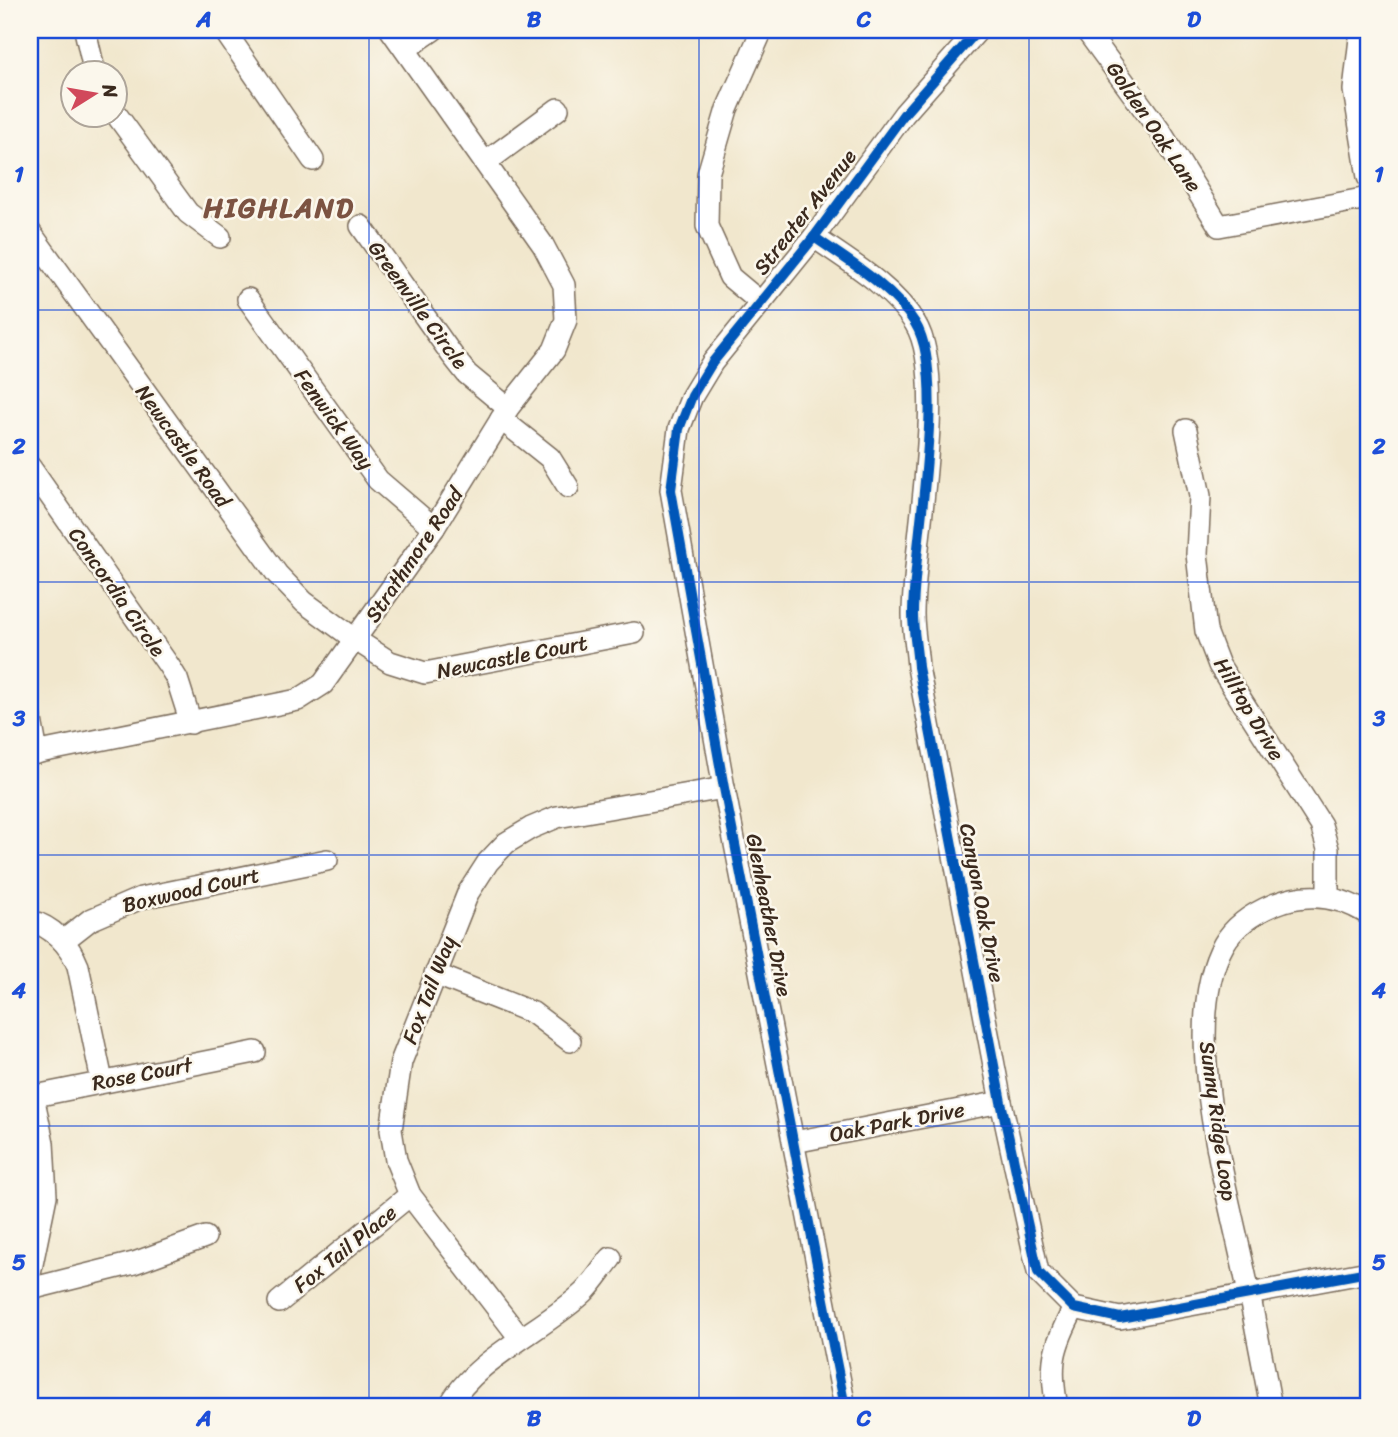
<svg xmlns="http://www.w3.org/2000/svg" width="1398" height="1437" viewBox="0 0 1398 1437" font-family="Sriracha,sans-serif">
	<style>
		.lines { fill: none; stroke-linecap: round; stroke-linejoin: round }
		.minor-casing { stroke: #7b6c5b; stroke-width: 24 }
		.minor { stroke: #fff; stroke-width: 21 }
		.cycleway-casing { stroke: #fbf7ec; stroke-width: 15 }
		.cycleway { stroke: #0057b8; stroke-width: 10 }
		.grid { fill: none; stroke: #1d4ed8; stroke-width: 2; stroke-opacity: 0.55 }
		.labels { text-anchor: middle; stroke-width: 5; stroke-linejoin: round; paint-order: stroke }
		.street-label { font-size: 21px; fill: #3b2a1e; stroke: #fbf7ec }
		.district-label { font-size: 28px; font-weight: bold; letter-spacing: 2px; fill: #7c5342; stroke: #fbf7ec }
		.neatline { fill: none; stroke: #1d4ed8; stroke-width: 2.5 }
		.grid-label { font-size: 23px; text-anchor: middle; font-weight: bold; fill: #1d4ed8 }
	</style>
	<rect width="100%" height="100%" fill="#fbf7ec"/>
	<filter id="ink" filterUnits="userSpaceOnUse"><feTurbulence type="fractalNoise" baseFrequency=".0143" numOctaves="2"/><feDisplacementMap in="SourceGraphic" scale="14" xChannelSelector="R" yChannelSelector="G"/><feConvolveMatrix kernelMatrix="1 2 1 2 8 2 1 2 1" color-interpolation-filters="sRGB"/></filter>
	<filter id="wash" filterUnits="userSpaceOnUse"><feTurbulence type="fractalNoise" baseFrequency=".00686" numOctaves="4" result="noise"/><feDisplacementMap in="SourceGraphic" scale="28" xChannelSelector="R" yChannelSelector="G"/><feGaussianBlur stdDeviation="1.57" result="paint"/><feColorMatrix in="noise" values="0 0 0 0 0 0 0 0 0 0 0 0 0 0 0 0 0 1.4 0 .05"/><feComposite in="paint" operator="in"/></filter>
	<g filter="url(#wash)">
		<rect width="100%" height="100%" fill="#f1e7cd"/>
	</g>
	<g filter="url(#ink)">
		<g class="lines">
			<defs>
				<g id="minor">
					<polyline points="85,30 95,74"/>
					<polyline points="224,30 313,160"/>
					<polyline points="1086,30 1160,131 1219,226 1368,198"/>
					<polyline points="1361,30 1354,90 1368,177"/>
					<polyline points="405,49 433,30"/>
					<polyline points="116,114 188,213 220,237"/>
					<polyline points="486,162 558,109"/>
					<polyline points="361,226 452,355 467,374 508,408"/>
					<polyline points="30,232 277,574 304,602 356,640 390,662 425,673 634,633"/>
					<path d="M 814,237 C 848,261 892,286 915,323 C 949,377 913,545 913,614 C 913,631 917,650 918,667 L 1001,1102 L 1038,1272 L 1074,1308 L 1120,1318 L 1368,1272"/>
					<polyline points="248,299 378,480 434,528"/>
					<polyline points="760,302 730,277 707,226 708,174 727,109 762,30"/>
					<polyline points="501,419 550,458 568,487"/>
					<polyline points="1186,430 1200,496 1197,554 1206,631 1219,665 1321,825 1328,849 1328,895"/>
					<polyline points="30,467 169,666 177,679 191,723"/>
					<polyline points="30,714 37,753"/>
					<polyline points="30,754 298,700 323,684 434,528 508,408 554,350 566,320 564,285 543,245 391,30"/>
					<path d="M 30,921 C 52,926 70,945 78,966 L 102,1081"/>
					<polyline points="63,941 90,920 141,898 327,860"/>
					<polyline points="435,974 533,1013 570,1041"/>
					<polyline points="30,1097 255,1052"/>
					<polyline points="794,1142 1001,1102"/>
					<polyline points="30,1274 46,1196 43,1143 33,1096"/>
					<polyline points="30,1289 134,1263 205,1237"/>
					<polyline points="279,1302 410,1195"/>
					<polyline points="520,1338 410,1195 396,1160 391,1130 401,1062 468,893 488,862 506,843 531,828 557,817 724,788"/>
					<path d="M 449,1407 C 472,1360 547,1328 584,1292 C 594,1282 602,1269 611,1258"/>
					<polyline points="845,1407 724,788 671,490 679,429 692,396 712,363 814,237 904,114 978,30"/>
					<path d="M 1057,1407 C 1049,1364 1053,1347 1074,1308"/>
					<path d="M 1271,1407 C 1262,1359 1253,1310 1242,1261 C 1224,1178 1180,1021 1224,944 C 1235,925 1254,913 1273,905 C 1307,891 1338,895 1368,914"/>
				</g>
			</defs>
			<!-- minor casing -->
			<use href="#minor" class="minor-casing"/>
			<!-- minor -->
			<use href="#minor" class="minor"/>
			<defs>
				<g id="cycleway">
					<path d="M 814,237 C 848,261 892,286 915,323 C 949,377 913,545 913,614 C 913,631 917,650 918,667 L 1001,1102 L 1038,1272 L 1074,1308 L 1120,1318 L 1368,1272"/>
					<polyline points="845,1407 724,788 671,490 679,429 692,396 712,363 814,237 904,114 978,30"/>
				</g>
			</defs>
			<!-- cycleway casing -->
			<use href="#cycleway" class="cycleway-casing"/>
			<!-- cycleway -->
			<use href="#cycleway" class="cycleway"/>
		</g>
	</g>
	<!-- grid -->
	<path class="grid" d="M 369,30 L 369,1407M 699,30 L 699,1407M 1029,30 L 1029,1407M 30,310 L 1368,310M 30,582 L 1368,582M 30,855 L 1368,855M 30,1126 L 1368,1126"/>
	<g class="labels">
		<!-- street labels -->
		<g class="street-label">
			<text transform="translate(1154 127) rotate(56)" y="7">Golden Oak Lane</text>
			<text transform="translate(805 212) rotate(-52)" y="7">Streater Avenue</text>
			<text transform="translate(418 305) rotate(54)" y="7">Greenville Circle</text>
			<text transform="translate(334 419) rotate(54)" y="7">Fenwick Way</text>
			<text transform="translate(183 446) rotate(54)" y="7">Newcastle Road</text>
			<text transform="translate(414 555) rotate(-56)" y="7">Strathmore Road</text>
			<text transform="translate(117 592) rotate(55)" y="7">Concordia Circle</text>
			<text transform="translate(512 657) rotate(-11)" y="7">Newcastle Court</text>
			<text transform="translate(1249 709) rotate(59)" y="7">Hilltop Drive</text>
			<text transform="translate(191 890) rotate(-13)" y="7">Boxwood Court</text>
			<text transform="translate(982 903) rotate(79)" y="7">Canyon Oak Drive</text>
			<text transform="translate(769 915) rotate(79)" y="7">Glenheather Drive</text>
			<text transform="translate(429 990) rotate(-69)" y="7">Fox Tail Way</text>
			<text transform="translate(142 1074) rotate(-11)" y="7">Rose Court</text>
			<text transform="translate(1218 1121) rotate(82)" y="7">Sunny Ridge Loop</text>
			<text transform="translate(897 1122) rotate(-11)" y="7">Oak Park Drive</text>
			<text transform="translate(345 1249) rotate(-39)" y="7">Fox Tail Place</text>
		</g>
		<!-- district labels -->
		<g class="district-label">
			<text x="279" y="217">HIGHLAND</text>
		</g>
	</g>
	<!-- margin -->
	<rect width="1398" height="1437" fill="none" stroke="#fbf7ec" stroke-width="77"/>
	<!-- north arrow -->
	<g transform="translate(94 94) rotate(79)"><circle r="33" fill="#fbf7ec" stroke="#aea59a" stroke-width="2"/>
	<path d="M0-5L12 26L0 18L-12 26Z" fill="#d1495b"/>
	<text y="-10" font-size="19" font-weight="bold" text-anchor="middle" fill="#3b2a1e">N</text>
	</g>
	<rect x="38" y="38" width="1322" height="1360" class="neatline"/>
	<g class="grid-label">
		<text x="204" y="27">A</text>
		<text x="534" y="27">B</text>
		<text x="864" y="27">C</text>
		<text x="1194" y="27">D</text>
		<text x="19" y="182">1</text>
		<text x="1379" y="182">1</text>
		<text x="19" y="454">2</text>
		<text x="1379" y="454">2</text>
		<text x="19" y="726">3</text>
		<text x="1379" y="726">3</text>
		<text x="19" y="998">4</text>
		<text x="1379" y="998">4</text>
		<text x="19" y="1270">5</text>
		<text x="1379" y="1270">5</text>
		<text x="204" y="1426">A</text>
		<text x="534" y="1426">B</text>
		<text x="864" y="1426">C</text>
		<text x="1194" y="1426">D</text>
	</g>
</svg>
